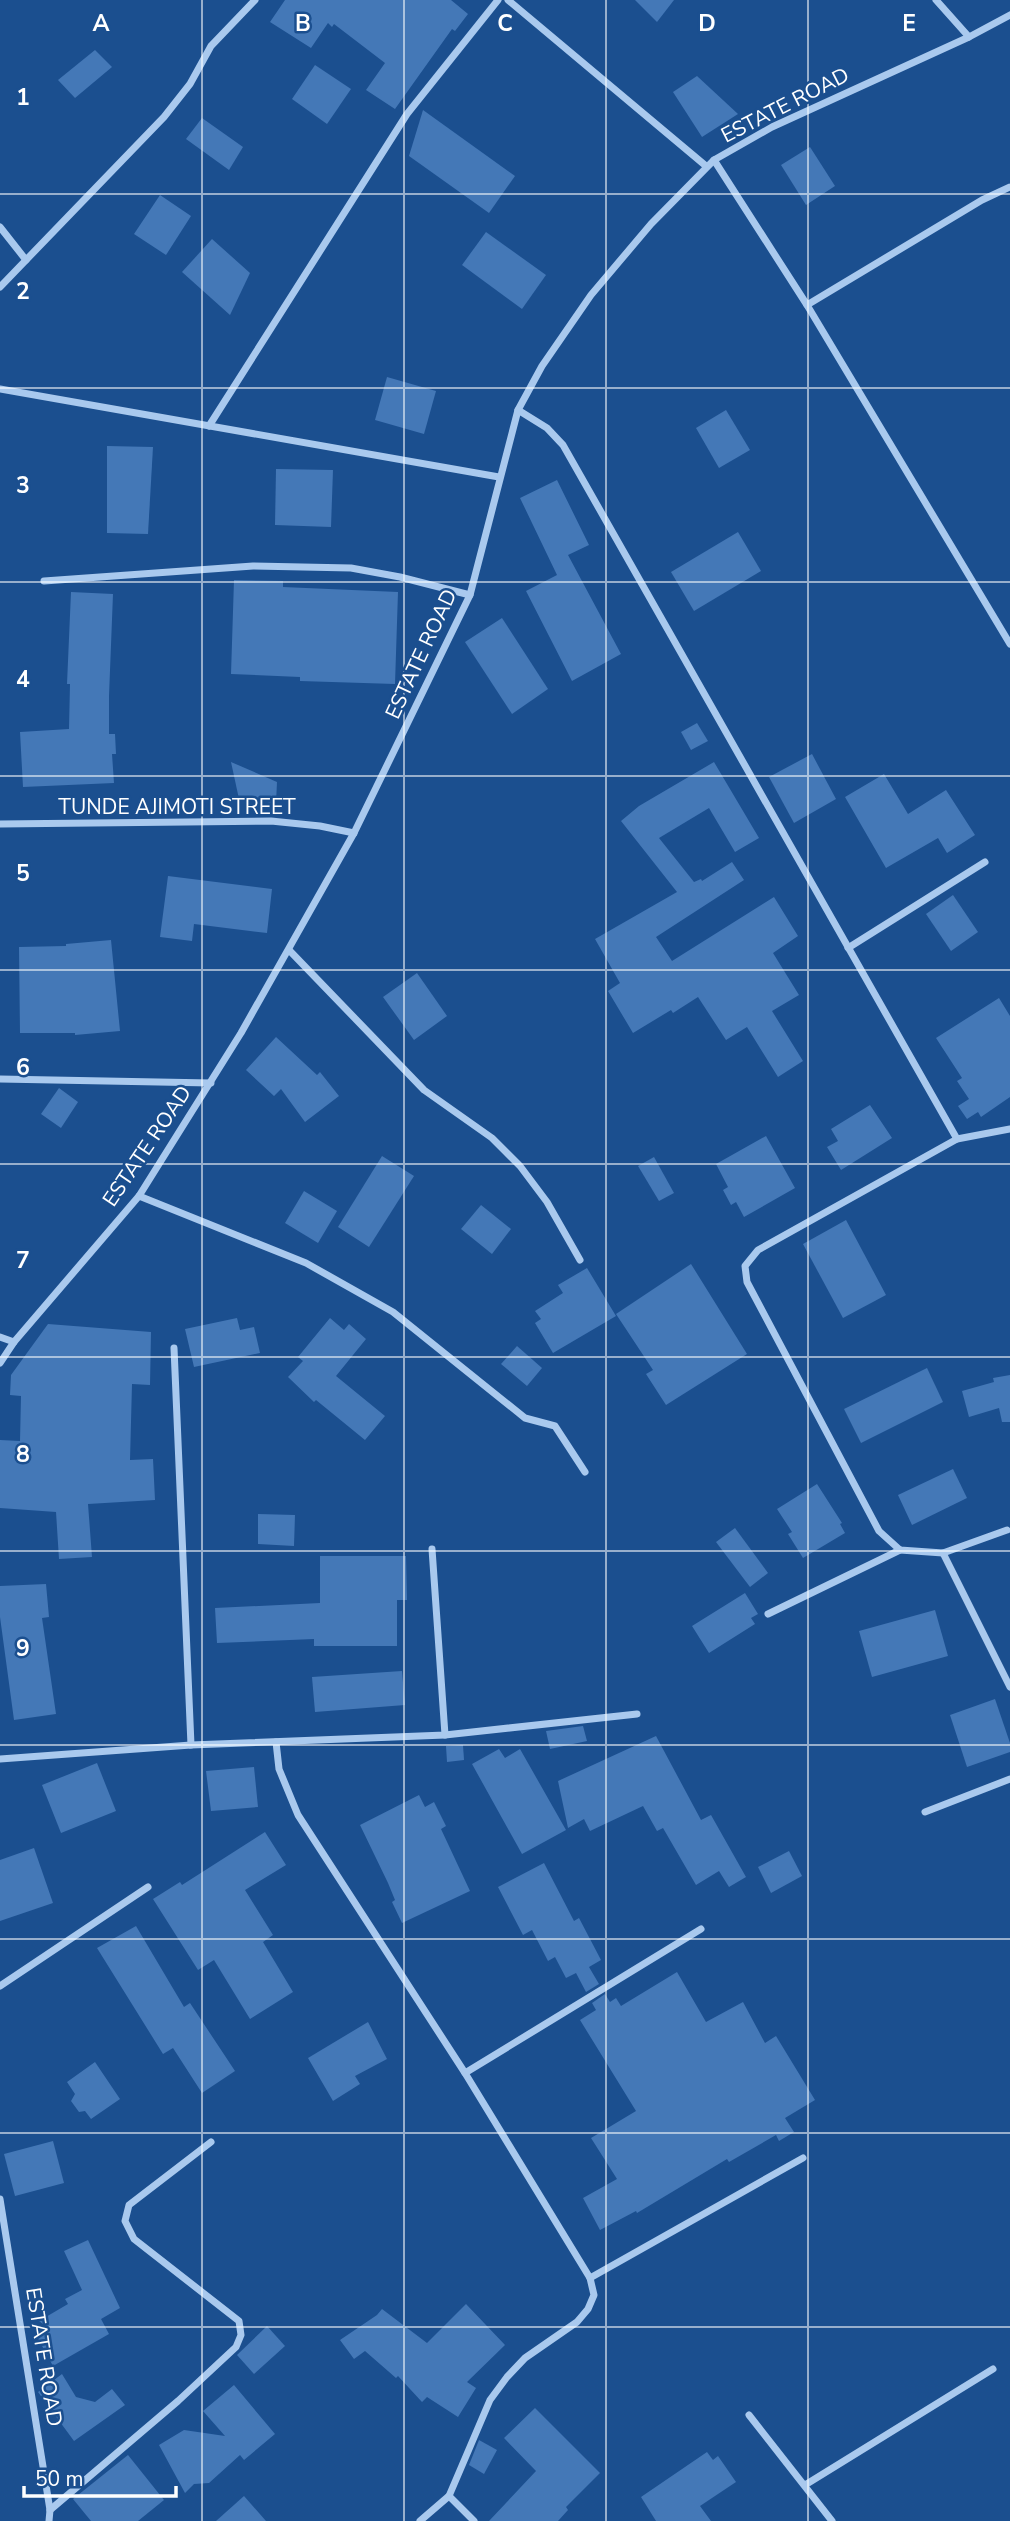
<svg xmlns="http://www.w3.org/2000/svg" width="1010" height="2521" viewBox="0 0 1010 2521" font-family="'Nunito Sans',sans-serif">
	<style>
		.building { fill: #4478b7 }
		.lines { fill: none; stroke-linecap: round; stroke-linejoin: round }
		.street { stroke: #a9c9ee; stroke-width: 7 }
		.grid { fill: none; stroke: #fff; stroke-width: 2; stroke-opacity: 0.55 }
		.labels { text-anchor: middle; stroke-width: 5; stroke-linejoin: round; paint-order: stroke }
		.street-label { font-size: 21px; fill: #fff; stroke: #1b4f8f }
		.grid-label { font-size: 23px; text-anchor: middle; font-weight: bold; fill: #fff; stroke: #1b4f8f; stroke-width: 5; stroke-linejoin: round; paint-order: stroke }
	</style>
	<rect width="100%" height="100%" fill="#1b4f8f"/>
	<!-- building -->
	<g class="building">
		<polygon points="285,0 451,0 468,14 455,31 452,29 395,109 366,90 385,63 334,24 332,27 328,23 311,48 270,22"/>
		<polygon points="635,0 674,0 657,22"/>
		<polygon points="95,50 112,67 75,98 58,80"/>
		<polygon points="315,65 351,89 327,124 292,99"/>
		<polygon points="697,76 738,114 702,137 673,92"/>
		<polygon points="423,110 515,176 489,213 409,156"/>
		<polygon points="202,118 243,147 229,170 186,139"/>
		<polygon points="810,147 835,186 806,205 781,165"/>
		<polygon points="160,195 191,216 166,255 134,234"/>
		<polygon points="486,232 546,275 522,309 462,265"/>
		<polygon points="212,239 250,273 230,315 182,272"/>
		<polygon points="387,377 436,391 424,434 375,420"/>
		<polygon points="726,410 750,450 719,468 696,428"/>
		<polygon points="107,446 153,447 148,534 107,533"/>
		<polygon points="276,469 333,470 331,527 275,525"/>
		<polygon points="557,480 589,545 568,555 621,654 572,681 526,591 557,575 520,498"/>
		<polygon points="738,532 761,571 694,611 671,572"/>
		<polygon points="234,580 283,581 283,587 398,592 395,684 300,681 300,677 231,674"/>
		<polygon points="71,592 113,594 109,696 109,734 115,734 116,754 112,754 114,783 23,787 20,732 69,729 70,684 67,684"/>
		<polygon points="502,618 548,689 512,714 465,642"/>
		<polygon points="697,723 708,741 691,750 681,732"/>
		<polygon points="812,754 836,799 794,823 769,777"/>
		<polygon points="231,762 277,782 276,803 239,799"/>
		<polygon points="714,762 759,838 735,852 709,808 659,838 694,882 701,879 702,881 732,862 744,880 656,937 672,961 774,897 798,936 773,953 799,995 772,1011 803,1061 778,1077 747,1027 726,1040 698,997 673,1013 671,1010 633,1033 608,991 620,983 595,939 677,892 621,821 639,806"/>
		<polygon points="884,774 908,814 946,790 975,835 947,853 938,838 886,868 845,797"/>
		<polygon points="168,876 272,889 267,933 194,924 192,941 160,937"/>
		<polygon points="953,895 978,932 951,951 926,914"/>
		<polygon points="111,940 120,1031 75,1035 75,1033 20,1033 19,947 66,946 66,944"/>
		<polygon points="417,973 447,1016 414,1040 383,997"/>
		<polygon points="999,998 1010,1016 1010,1097 981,1117 978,1112 967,1119 958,1106 969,1099 957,1081 962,1078 936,1038"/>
		<polygon points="276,1037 317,1075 320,1072 339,1096 305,1122 281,1089 274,1096 246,1070"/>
		<polygon points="59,1088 78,1102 61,1128 41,1114"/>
		<polygon points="870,1105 892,1138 841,1170 827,1147 838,1141 831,1129"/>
		<polygon points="766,1136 795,1188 744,1217 736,1202 731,1205 723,1190 728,1187 716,1164"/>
		<polygon points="382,1156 414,1176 369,1247 338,1227"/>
		<polygon points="654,1157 674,1193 659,1201 638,1166"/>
		<polygon points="304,1191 337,1211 318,1243 285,1223"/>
		<polygon points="481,1205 511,1229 492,1254 461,1229"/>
		<polygon points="846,1220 886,1295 843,1318 803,1244"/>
		<polygon points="691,1264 747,1354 666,1405 646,1374 653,1370 616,1314"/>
		<polygon points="587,1268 616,1316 553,1353 535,1323 541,1319 535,1311 563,1293 558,1285"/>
		<polygon points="237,1318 240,1330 254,1327 260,1353 194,1367 185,1329"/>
		<polygon points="330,1318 344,1330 349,1324 366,1339 336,1376 385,1416 365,1440 316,1400 314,1402 288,1377 303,1361 298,1357"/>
		<polygon points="48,1324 151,1332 150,1385 132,1384 130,1460 153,1459 155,1500 88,1504 92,1557 59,1559 56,1512 0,1508 0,1440 20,1441 21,1396 10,1395 11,1375"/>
		<polygon points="517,1346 542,1368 527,1386 501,1364"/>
		<polygon points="927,1368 943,1402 861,1443 844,1409"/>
		<polygon points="1010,1375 1010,1422 1002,1422 999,1408 969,1417 962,1391 994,1382 993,1378"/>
		<polygon points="953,1469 967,1498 912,1525 898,1495"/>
		<polygon points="817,1484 842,1523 840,1524 845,1533 803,1558 788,1534 792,1532 777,1509"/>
		<polygon points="258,1514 295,1515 294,1546 258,1544"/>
		<polygon points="735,1528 768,1573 750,1587 716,1542"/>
		<polygon points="320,1556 406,1556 407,1600 397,1600 397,1646 314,1646 314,1639 217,1643 215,1608 320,1603"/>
		<polygon points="46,1584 49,1617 42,1618 56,1714 14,1720 0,1617 0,1586"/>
		<polygon points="745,1593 758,1614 751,1618 755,1624 709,1653 692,1626"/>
		<polygon points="935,1610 948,1656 872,1677 859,1631"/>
		<polygon points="402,1671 405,1705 315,1712 312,1677"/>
		<polygon points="995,1699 1010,1743 1010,1752 967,1767 950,1715"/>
		<polygon points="583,1726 587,1741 550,1749 546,1731"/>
		<polygon points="656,1736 701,1820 711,1815 746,1877 729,1887 719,1871 696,1885 663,1828 657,1831 643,1806 590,1831 584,1819 568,1828 558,1781"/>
		<polygon points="463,1745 464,1760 447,1762 446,1746"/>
		<polygon points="499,1749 505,1758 520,1749 566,1830 522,1854 472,1764"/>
		<polygon points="97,1763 116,1811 61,1833 42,1785"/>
		<polygon points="254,1767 258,1807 211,1811 206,1771"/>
		<polygon points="419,1795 425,1807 434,1802 446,1826 441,1829 470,1891 402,1923 392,1902 395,1900 388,1883 360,1825"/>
		<polygon points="265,1832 286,1865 245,1890 273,1935 263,1942 293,1992 250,2019 214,1960 198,1970 153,1899 180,1882 182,1885"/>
		<polygon points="34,1848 53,1903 0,1921 0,1860"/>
		<polygon points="789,1851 802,1876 771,1893 758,1867"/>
		<polygon points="544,1863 574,1921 579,1918 601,1960 589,1967 599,1984 586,1992 576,1973 566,1978 555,1957 548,1961 532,1930 523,1935 498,1887"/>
		<polygon points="136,1926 184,2007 190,2003 235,2071 202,2093 173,2048 163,2054 97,1948"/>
		<polygon points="677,1972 706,2022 743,2002 765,2043 776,2036 815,2100 785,2118 794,2132 779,2141 776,2135 729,2162 727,2159 637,2213 636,2211 600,2230 583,2198 617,2179 591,2138 636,2111 580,2020 596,2010 592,2003 605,1994 610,2002 616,1998 621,2006"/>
		<polygon points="368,2022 387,2059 355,2076 360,2084 333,2101 308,2058"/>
		<polygon points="95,2062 120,2099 91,2119 85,2111 79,2112 71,2101 75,2094 67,2082"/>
		<polygon points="53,2141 64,2183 15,2196 4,2154"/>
		<polygon points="88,2240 120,2308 101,2319 109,2334 53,2366 35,2333 47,2327 39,2321 68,2304 65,2299 82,2290 64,2251"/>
		<polygon points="466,2304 505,2345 467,2382 476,2388 458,2417 427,2397 422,2402 398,2376 396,2378 365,2351 354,2359 340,2340 377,2315 382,2309 427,2343"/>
		<polygon points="267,2326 285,2346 254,2374 237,2355"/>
		<polygon points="62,2374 76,2397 95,2402 112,2389 125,2405 74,2441 38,2392"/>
		<polygon points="234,2385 275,2434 244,2460 240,2455 209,2483 194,2484 185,2493 159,2445 184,2430 225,2436 203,2411"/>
		<polygon points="535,2408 600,2473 566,2507 568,2510 558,2521 489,2521 536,2471 504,2438"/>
		<polygon points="479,2440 497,2450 484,2474 469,2465"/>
		<polygon points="707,2452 713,2460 718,2456 736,2482 700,2506 711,2521 656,2521 641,2497"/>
		<polygon points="128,2455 164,2500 138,2521 91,2521 73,2499"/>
		<polygon points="244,2496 266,2521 216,2521"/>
	</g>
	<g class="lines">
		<!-- street -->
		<g class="street">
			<polyline points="508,0 706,166"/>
			<polyline points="936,0 969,37"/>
			<polyline points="714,160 807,305 1010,644"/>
			<polyline points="0,227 26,260"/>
			<polyline points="0,287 164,117 190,84 211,46 255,0"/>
			<polyline points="807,305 982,200 1010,187"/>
			<polyline points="0,389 499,477"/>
			<polyline points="518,410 547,428 563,445 957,1139"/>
			<polyline points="209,426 407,114 498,0"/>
			<polyline points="44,581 253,566 351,568 400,577 470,595"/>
			<polyline points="0,824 271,821 320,826 354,833"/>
			<polyline points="848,948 985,862"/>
			<polyline points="289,950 424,1090 492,1138 520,1166 547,1202 580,1260"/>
			<polyline points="0,1079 211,1083"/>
			<polyline points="139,1196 306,1263 393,1312 525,1418 555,1426 585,1472"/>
			<polyline points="0,1337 14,1342"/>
			<polyline points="174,1348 191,1745"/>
			<polyline points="0,1363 14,1342 139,1196 241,1033 354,833 470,595 518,410 542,366 591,295 651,224 714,160 772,127 969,37 1010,15"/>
			<polyline points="1007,1530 943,1553 900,1550 879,1531 747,1282 745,1266 758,1250 957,1139 1010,1129"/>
			<polyline points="432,1549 445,1735"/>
			<polyline points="943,1553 1010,1687"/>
			<polyline points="768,1614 900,1550"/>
			<polyline points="276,1742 279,1769 298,1815 465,2073 590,2278 594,2295 588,2309 577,2322 525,2358 507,2377 490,2400 449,2496 420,2521"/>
			<polyline points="0,1759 191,1745 445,1735 637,1714"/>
			<polyline points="925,1812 1010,1779"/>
			<polyline points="0,1986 148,1887"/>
			<polyline points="465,2073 701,1929"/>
			<polyline points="0,2199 50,2510 49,2521"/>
			<polyline points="590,2278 803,2158"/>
			<polyline points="749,2415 832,2521"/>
			<polyline points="805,2485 993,2369"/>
			<polyline points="449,2496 474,2521"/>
			<polyline points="50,2510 178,2401 236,2347 241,2335 239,2321 134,2239 125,2221 129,2205 211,2142"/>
		</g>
	</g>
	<!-- grid -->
	<path class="grid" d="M 202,0 L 202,2521M 404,0 L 404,2521M 606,0 L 606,2521M 808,0 L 808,2521M 0,194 L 1010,194M 0,388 L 1010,388M 0,582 L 1010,582M 0,776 L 1010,776M 0,970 L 1010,970M 0,1164 L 1010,1164M 0,1357 L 1010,1357M 0,1551 L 1010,1551M 0,1745 L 1010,1745M 0,1939 L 1010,1939M 0,2133 L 1010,2133M 0,2327 L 1010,2327"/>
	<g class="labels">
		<!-- street labels -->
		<g class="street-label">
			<text transform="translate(785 105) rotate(-27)" y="7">ESTATE ROAD</text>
			<text transform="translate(421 654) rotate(-65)" y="7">ESTATE ROAD</text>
			<text x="177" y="814">TUNDE AJIMOTI STREET</text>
			<text transform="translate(147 1146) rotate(-56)" y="7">ESTATE ROAD</text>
			<text transform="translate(44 2357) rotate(81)" y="7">ESTATE ROAD</text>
		</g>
	</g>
	<g class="grid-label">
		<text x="101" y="31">A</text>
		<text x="303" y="31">B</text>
		<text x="505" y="31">C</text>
		<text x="707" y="31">D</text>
		<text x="909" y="31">E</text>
		<text x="23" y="105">1</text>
		<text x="23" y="299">2</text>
		<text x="23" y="493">3</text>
		<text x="23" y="687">4</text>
		<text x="23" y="881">5</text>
		<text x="23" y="1075">6</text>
		<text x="23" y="1268">7</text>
		<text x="23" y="1462">8</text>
		<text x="23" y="1656">9</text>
	</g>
	<!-- scale -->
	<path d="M24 2486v10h152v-10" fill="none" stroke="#ffffff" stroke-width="3.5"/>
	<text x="35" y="2486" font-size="21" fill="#ffffff" stroke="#1b4f8f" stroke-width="5" paint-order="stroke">50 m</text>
</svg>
